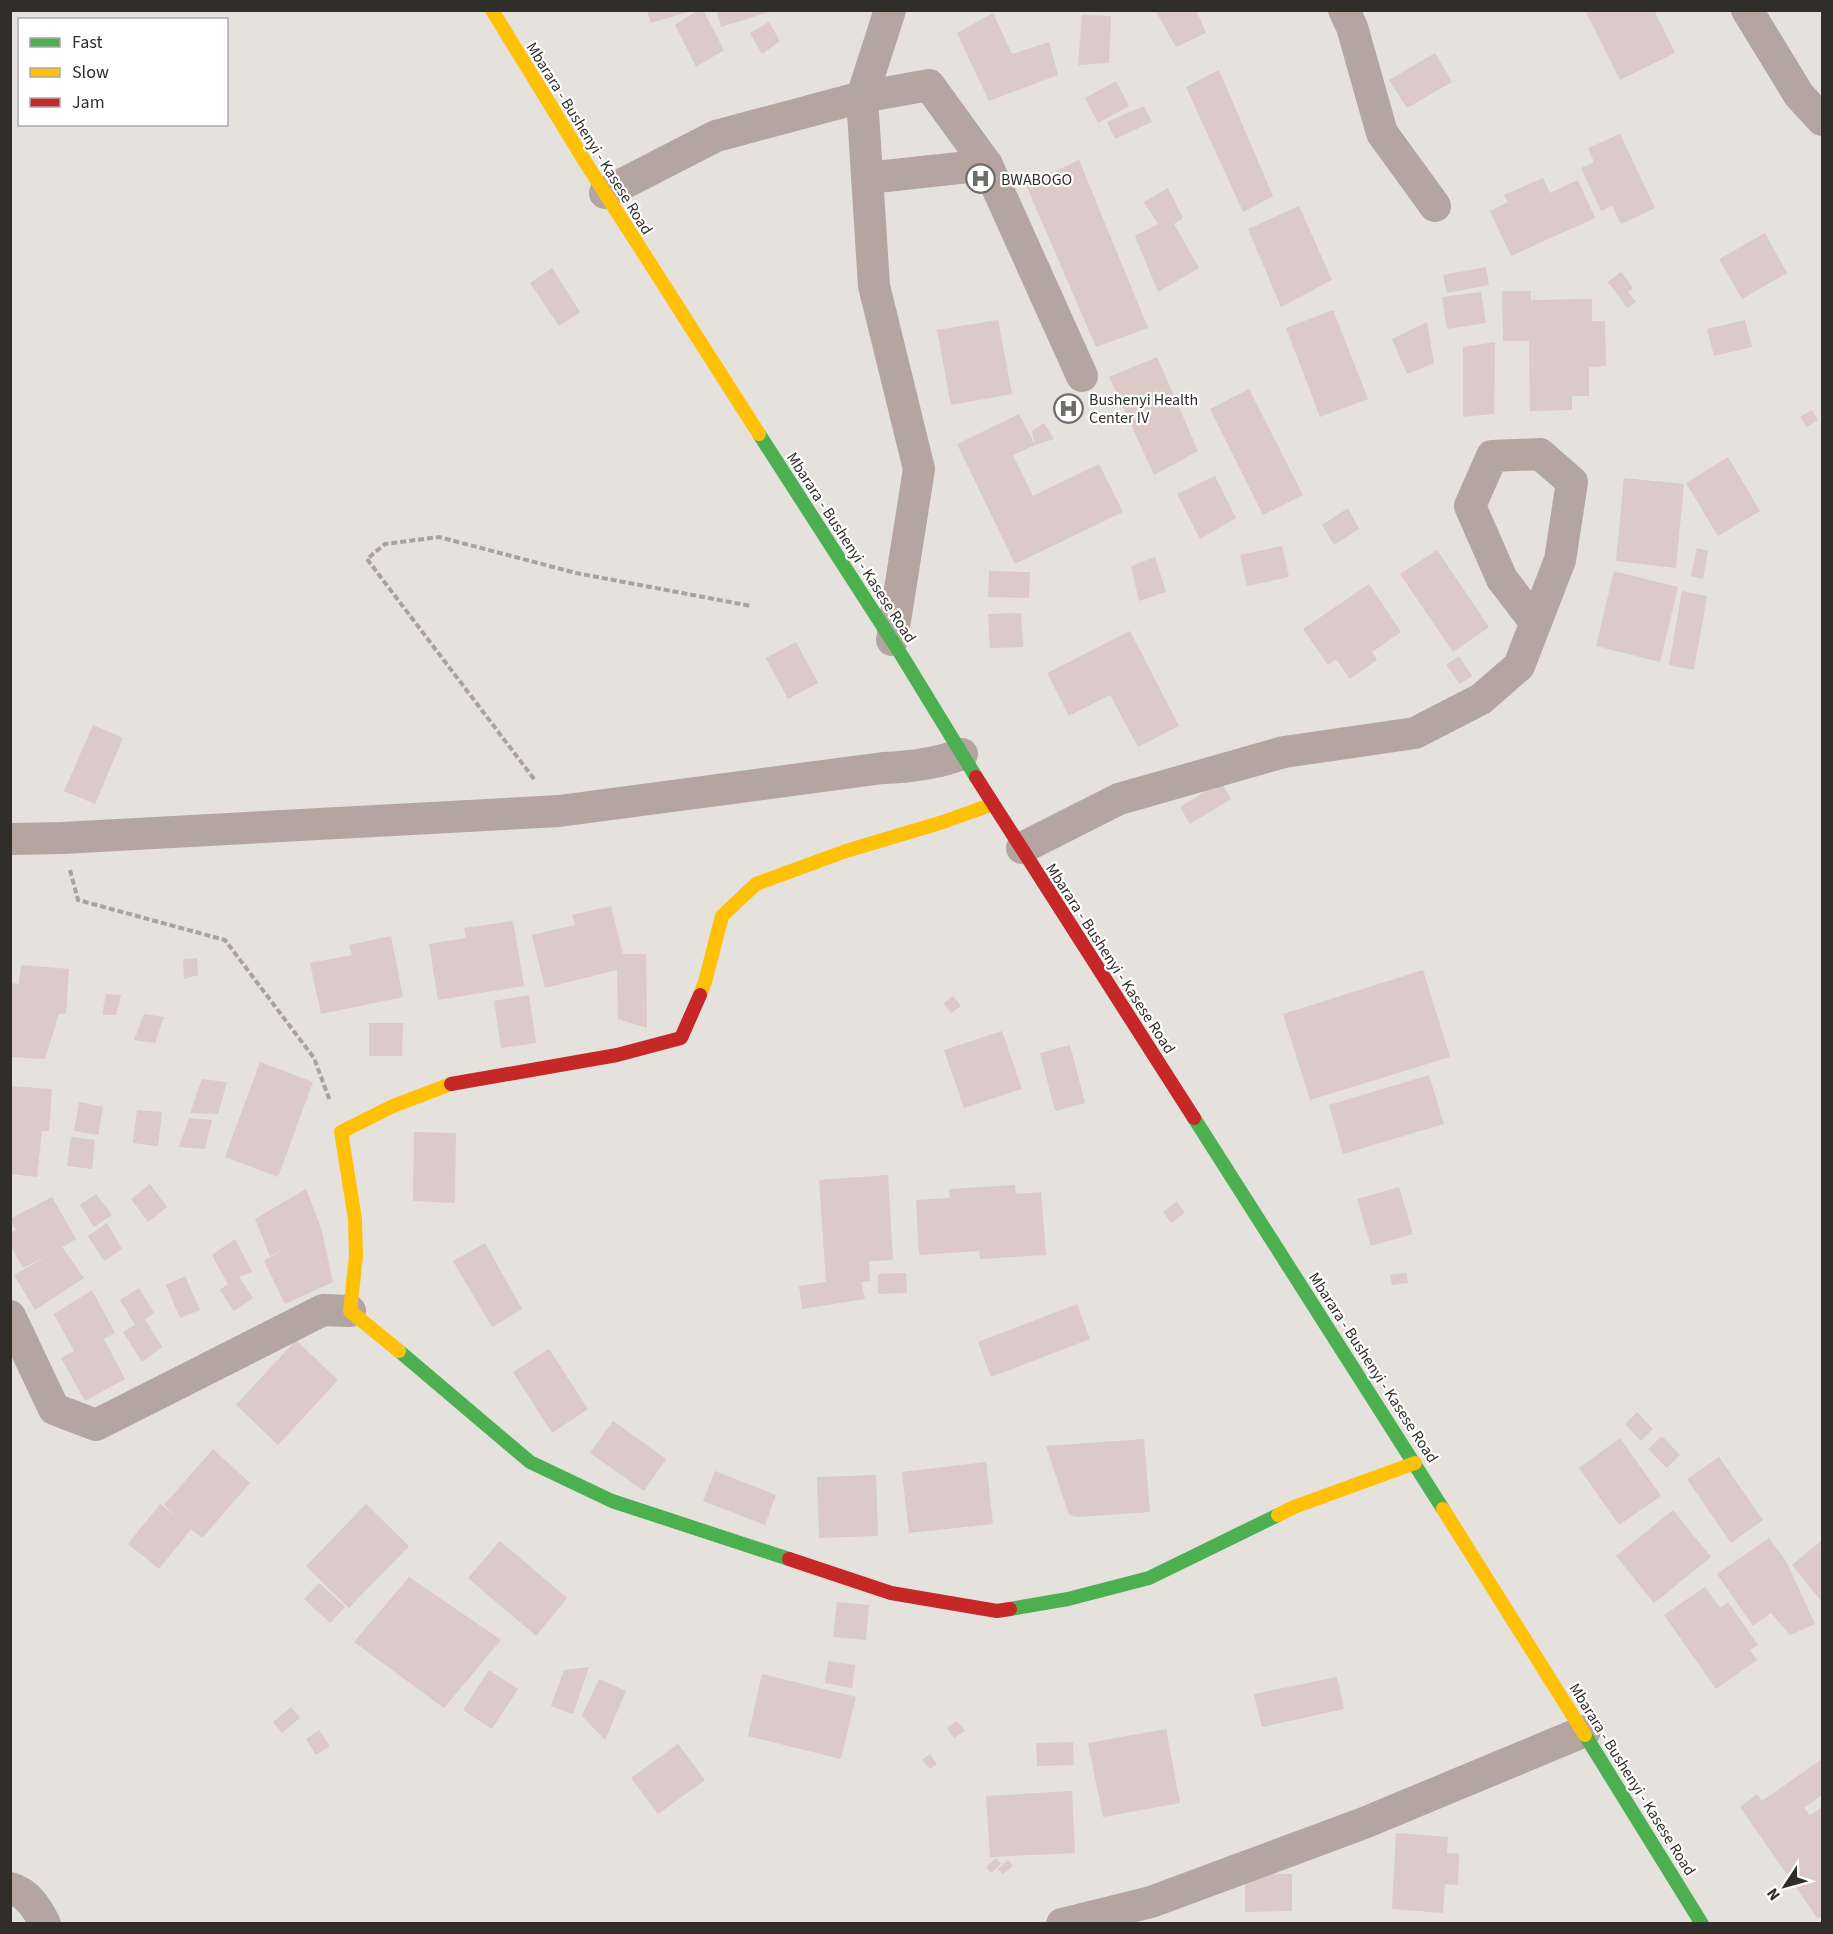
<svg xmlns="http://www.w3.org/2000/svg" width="1833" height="1934" viewBox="0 0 1833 1934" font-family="'Source Sans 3',sans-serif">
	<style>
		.building { fill: #dbcac7 }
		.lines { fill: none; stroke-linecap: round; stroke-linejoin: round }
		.path { stroke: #aba19d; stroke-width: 4; stroke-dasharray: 6 3; stroke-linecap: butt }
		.street { stroke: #b4a5a0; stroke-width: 32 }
		.fast { stroke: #4caf50; stroke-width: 14 }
		.slow { stroke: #ffc107; stroke-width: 14 }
		.jam { stroke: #c62828; stroke-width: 14 }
		.labels { text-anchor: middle; stroke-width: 4.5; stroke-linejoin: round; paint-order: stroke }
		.street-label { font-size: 16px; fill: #302e2a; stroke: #fff }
		.poi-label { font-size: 16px; fill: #302e2a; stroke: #fff; text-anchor: start }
	</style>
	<rect width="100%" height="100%" fill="#e5e1dc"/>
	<!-- building -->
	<g class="building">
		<polygon points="647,10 692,10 692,11 651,23"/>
		<polygon points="698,10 703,10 724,50 696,67 675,25"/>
		<polygon points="716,10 772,10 772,11 721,27"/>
		<polygon points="1158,10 1196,10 1206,33 1176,47 1156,12"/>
		<polygon points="1585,10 1654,10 1675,53 1620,80"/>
		<polygon points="993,13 1012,54 1049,42 1058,75 989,101 957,33"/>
		<polygon points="1082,15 1111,16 1109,63 1078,65"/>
		<polygon points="769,22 780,41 762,54 750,33"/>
		<polygon points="1435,53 1452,82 1407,108 1389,80"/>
		<polygon points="1219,70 1273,196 1243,212 1186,87"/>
		<polygon points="1116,81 1129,106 1098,123 1085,98"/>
		<polygon points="1144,106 1152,122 1115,139 1107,122"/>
		<polygon points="1620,134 1655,208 1621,224 1612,206 1601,211 1581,168 1594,162 1588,148"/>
		<polygon points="1079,160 1148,328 1096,347 1026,185"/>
		<polygon points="1543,178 1550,193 1578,180 1595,218 1511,256 1490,211 1508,202 1504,195"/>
		<polygon points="1168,188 1183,218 1174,224 1199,268 1158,292 1135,236 1158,224 1144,202"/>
		<polygon points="1299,206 1332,280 1281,307 1248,229"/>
		<polygon points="1765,233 1787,273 1742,299 1719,259"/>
		<polygon points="1486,267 1489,285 1447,293 1443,275"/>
		<polygon points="552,268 580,312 559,326 530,283"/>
		<polygon points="1621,272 1633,288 1628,292 1636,302 1627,308 1608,282"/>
		<polygon points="1502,291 1531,291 1531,300 1592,299 1592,321 1605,321 1606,366 1589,367 1589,396 1572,396 1572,410 1530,411 1529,341 1503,341"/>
		<polygon points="1481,292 1486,323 1447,329 1442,297"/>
		<polygon points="1333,310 1368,399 1320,417 1286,328"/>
		<polygon points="998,320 1012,394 951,405 937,330"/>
		<polygon points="1745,320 1752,347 1714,356 1707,329"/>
		<polygon points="1427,322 1434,363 1407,374 1392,339"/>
		<polygon points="1495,342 1494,414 1463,417 1463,347"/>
		<polygon points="1157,357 1198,451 1154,475 1109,377"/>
		<polygon points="1249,389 1303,495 1263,515 1210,409"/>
		<polygon points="1812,410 1818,420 1807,427 1800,417"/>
		<polygon points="1019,414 1035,445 1032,431 1044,423 1054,439 1035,445 1013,455 1033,496 1099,464 1123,512 1015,564 957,444"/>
		<polygon points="1728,457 1760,511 1718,536 1686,483"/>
		<polygon points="1215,476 1236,518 1200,539 1177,494"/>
		<polygon points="1624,478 1684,484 1676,568 1616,561"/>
		<polygon points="1348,508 1359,529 1334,545 1322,525"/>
		<polygon points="1282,546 1289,577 1247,586 1240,555"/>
		<polygon points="1697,548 1708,551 1703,579 1691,576"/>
		<polygon points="1437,550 1489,627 1453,652 1400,574"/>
		<polygon points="1155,557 1166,592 1139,601 1131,566"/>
		<polygon points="989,571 1030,572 1029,598 988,597"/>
		<polygon points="1614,571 1678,587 1660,662 1596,646"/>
		<polygon points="1369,584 1401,632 1372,652 1377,660 1350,679 1336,659 1328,665 1303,629"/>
		<polygon points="1682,591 1707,596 1694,670 1669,665"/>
		<polygon points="1021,613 1023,647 990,648 988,614"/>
		<polygon points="1130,631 1179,726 1138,747 1110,695 1069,716 1047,673"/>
		<polygon points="796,642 818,683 788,699 766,658"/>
		<polygon points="1459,656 1472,676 1460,684 1446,665"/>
		<polygon points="93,725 123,738 95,804 64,791"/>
		<polygon points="1221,782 1231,799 1190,824 1180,807"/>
		<polygon points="611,906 623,954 646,954 647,1028 618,1019 617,970 545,988 532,935 575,925 572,915"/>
		<polygon points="513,921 524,986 438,1000 429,944 466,938 464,928"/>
		<polygon points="391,936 403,997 321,1014 310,963 352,955 349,945"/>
		<polygon points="197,958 198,975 184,979 183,959"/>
		<polygon points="21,965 69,969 66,1014 59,1014 45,1059 10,1057 10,983 19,984"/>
		<polygon points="1423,970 1450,1057 1310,1100 1283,1014"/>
		<polygon points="106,994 121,995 116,1015 102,1015"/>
		<polygon points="529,995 536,1043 501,1048 494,1001"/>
		<polygon points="953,996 961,1006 951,1013 944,1003"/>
		<polygon points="144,1014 164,1017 155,1043 134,1040"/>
		<polygon points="369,1023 403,1023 402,1056 369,1056"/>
		<polygon points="1002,1031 1022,1089 964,1108 944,1050"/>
		<polygon points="1070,1045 1085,1103 1055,1111 1040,1053"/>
		<polygon points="260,1062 313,1082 278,1177 225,1157"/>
		<polygon points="1429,1075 1444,1124 1343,1154 1329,1105"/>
		<polygon points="202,1079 227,1082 218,1114 190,1113"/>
		<polygon points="10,1086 52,1089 49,1131 42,1131 37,1177 10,1174"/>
		<polygon points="79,1102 103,1107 98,1135 74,1131"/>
		<polygon points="137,1110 162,1112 158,1146 133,1143"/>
		<polygon points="189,1118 212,1120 205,1149 179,1147"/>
		<polygon points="414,1132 456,1133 455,1203 413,1201"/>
		<polygon points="71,1137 95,1140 92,1169 67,1166"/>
		<polygon points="888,1175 893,1260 869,1261 870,1281 861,1282 865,1299 802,1309 799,1286 826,1282 819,1180"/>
		<polygon points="150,1184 167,1207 148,1222 131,1199"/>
		<polygon points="1015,1185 1016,1194 1041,1192 1046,1255 980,1259 979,1251 919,1255 916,1200 950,1198 949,1189"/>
		<polygon points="1399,1187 1413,1234 1371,1246 1357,1199"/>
		<polygon points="306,1189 321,1228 333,1282 285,1304 264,1261 284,1249 270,1256 255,1219"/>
		<polygon points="96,1194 112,1215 94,1227 80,1205"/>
		<polygon points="52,1197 76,1239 62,1247 84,1278 35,1310 14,1275 49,1255 23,1268 10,1245 10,1233 16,1230 10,1219"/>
		<polygon points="1177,1201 1185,1213 1171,1223 1163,1212"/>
		<polygon points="107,1223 122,1249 104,1261 88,1236"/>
		<polygon points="235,1239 252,1272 239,1277 253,1298 234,1311 220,1290 228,1284 212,1255"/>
		<polygon points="485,1243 522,1309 492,1327 453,1261"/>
		<polygon points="906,1273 907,1293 878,1294 878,1274"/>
		<polygon points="1406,1273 1408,1283 1392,1285 1390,1275"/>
		<polygon points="185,1276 200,1310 180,1318 166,1285"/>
		<polygon points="139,1288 154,1313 145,1319 162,1347 142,1362 123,1332 135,1325 120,1300"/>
		<polygon points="92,1290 115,1333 104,1339 125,1379 85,1401 61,1358 74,1351 54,1314"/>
		<polygon points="1077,1304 1090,1339 991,1377 978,1342"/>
		<polygon points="296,1340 338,1380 278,1445 236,1405"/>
		<polygon points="549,1349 588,1409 552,1433 513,1372"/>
		<polygon points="1637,1412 1653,1429 1641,1441 1625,1424"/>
		<polygon points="613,1421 666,1459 644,1491 590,1453"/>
		<polygon points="1662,1436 1680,1455 1667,1468 1648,1449"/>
		<polygon points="1620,1438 1661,1496 1619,1525 1579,1468"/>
		<polygon points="1144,1439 1150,1512 1078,1517 1069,1515 1046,1446"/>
		<polygon points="213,1449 250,1483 202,1538 191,1529 159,1569 128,1544 160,1504 177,1517 164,1505"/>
		<polygon points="1719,1457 1763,1520 1731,1543 1687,1479"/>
		<polygon points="986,1462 993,1524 909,1533 902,1472"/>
		<polygon points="715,1471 776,1495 765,1525 703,1501"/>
		<polygon points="876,1475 878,1536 819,1538 817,1477"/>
		<polygon points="366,1504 409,1546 349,1608 306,1566"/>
		<polygon points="1673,1510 1711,1557 1654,1603 1616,1556"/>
		<polygon points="1769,1538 1786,1561 1815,1624 1790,1635 1771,1613 1753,1626 1717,1574"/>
		<polygon points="1822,1540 1822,1602 1792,1565"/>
		<polygon points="500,1541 567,1598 536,1636 468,1578"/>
		<polygon points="409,1577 501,1640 444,1708 354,1642"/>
		<polygon points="319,1583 345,1607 330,1623 304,1599"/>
		<polygon points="1705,1587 1720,1608 1728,1602 1758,1645 1750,1650 1757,1660 1716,1689 1664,1615"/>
		<polygon points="837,1602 869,1605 866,1640 833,1637"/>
		<polygon points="828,1661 855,1665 852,1688 825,1683"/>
		<polygon points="589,1667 573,1714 551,1706 564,1670"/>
		<polygon points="489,1670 518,1689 492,1729 463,1710"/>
		<polygon points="762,1674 856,1697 841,1759 748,1736"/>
		<polygon points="1337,1677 1344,1709 1262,1727 1254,1694"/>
		<polygon points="599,1679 626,1691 605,1740 582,1716"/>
		<polygon points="291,1707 300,1718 282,1733 273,1722"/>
		<polygon points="957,1721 965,1731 954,1738 947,1728"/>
		<polygon points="1166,1729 1180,1803 1103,1817 1088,1743"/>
		<polygon points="319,1730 330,1746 316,1755 306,1739"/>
		<polygon points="1073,1742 1074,1765 1037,1766 1036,1743"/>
		<polygon points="678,1744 705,1780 658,1814 631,1778"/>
		<polygon points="930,1754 937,1764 930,1769 922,1760"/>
		<polygon points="1822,1759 1822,1795 1804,1808 1810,1815 1822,1807 1822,1916 1818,1919 1740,1807 1757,1794 1762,1801"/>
		<polygon points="1072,1791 1075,1853 990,1857 986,1796"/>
		<polygon points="1396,1833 1448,1837 1447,1853 1459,1854 1458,1885 1445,1884 1443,1913 1392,1909"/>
		<polygon points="996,1858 1001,1864 991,1873 986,1867"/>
		<polygon points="1008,1860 1013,1866 1003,1874 998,1869"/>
		<polygon points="1245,1874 1292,1874 1292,1911 1245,1912"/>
	</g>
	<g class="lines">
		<!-- path -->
		<g class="path">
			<polyline points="534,779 367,559 385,544 439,537 576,573 751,606"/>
			<polyline points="70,870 78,900 225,940 314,1058 330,1101"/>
		</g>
		<!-- street -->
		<g class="street">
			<polyline points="890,10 862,97 874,286 919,469 892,640"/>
			<polyline points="1344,10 1352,27 1382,133 1435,206"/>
			<polyline points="1747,10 1799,95 1822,120"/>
			<polyline points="867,178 987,165"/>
			<polyline points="605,193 716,136 862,97 929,85 987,165 1082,376"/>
			<path d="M 10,839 L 62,838 L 559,811 L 883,768 C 911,767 936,764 962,754"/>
			<polyline points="1022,848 1119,799 1284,752 1415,733 1481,699 1519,666 1560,560 1572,482 1540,454 1492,456 1470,506 1502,579 1535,622"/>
			<polyline points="10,1316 54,1409 96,1425 323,1310 350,1311"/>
			<path d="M 10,1888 C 28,1893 37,1908 45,1924"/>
			<polyline points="1062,1924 1151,1902 1364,1823 1585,1731"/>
		</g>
		<!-- fast -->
		<g class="fast">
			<polyline points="759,434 902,656 976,777"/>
			<polyline points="1194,1118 1443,1509"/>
			<polyline points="399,1351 530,1462 612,1501 789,1559"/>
			<polyline points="1010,1609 1068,1599 1149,1578 1278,1515"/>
			<polyline points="1585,1735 1702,1924"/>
		</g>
		<!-- slow -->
		<g class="slow">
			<polyline points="492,10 589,168 759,434"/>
			<polyline points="700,995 705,982 722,916 756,884 846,851 943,822 993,804"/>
			<polyline points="399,1351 350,1311 356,1256 355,1219 341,1132 393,1106 451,1084"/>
			<polyline points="1443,1509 1585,1735"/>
			<polyline points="1278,1515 1294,1507 1415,1463"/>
		</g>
		<!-- jam -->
		<g class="jam">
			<polyline points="976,777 1194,1118"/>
			<polyline points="451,1084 617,1055 681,1038 700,995"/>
			<polyline points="789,1559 891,1593 997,1611 1010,1609"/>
		</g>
	</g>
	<!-- icons -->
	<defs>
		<symbol id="hospital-ring" viewBox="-11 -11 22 22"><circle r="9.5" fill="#fff" stroke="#6f6d68" stroke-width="1.5"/><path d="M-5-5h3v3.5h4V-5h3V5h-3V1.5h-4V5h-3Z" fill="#6f6d68"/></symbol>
	</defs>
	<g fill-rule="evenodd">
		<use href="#hospital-ring" x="964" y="162" width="33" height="33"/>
		<use href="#hospital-ring" x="1052" y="392" width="33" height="33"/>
	</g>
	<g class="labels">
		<!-- street labels -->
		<g class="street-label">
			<text transform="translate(590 138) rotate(58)" y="6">Mbarara - Bushenyi - Kasese Road</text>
			<text transform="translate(852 547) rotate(57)" y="6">Mbarara - Bushenyi - Kasese Road</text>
			<text transform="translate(1111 958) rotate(57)" y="6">Mbarara - Bushenyi - Kasese Road</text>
			<text transform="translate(1374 1367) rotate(57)" y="6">Mbarara - Bushenyi - Kasese Road</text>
			<text transform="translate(1633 1779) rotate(58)" y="6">Mbarara - Bushenyi - Kasese Road</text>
		</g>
		<!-- poi labels -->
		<g class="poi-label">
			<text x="1001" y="185">BWABOGO</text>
			<text x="1089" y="405">Bushenyi Health<tspan x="1089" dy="18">Center IV</tspan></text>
		</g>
	</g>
	<!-- border -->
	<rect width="1833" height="1934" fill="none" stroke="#302e2a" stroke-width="24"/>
	<!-- legend -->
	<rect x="18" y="18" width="210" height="108" fill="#ffffff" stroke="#acabaa" stroke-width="1.5"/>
	<rect x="30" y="38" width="30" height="9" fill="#4caf50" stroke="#acabaa" stroke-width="1.5"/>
	<text x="72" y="48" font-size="18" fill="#302e2a">Fast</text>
	<rect x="30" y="68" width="30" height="9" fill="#ffc107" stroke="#acabaa" stroke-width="1.5"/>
	<text x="72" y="78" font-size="18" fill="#302e2a">Slow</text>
	<rect x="30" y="98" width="30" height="9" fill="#c62828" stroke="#acabaa" stroke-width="1.5"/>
	<text x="72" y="108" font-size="18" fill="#302e2a">Jam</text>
	<!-- north arrow -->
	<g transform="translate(1785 1886) rotate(234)" stroke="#ffffff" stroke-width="4.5" paint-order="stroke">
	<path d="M0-4.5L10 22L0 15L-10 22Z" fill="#302e2a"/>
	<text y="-9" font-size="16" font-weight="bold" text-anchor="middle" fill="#302e2a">N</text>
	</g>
</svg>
